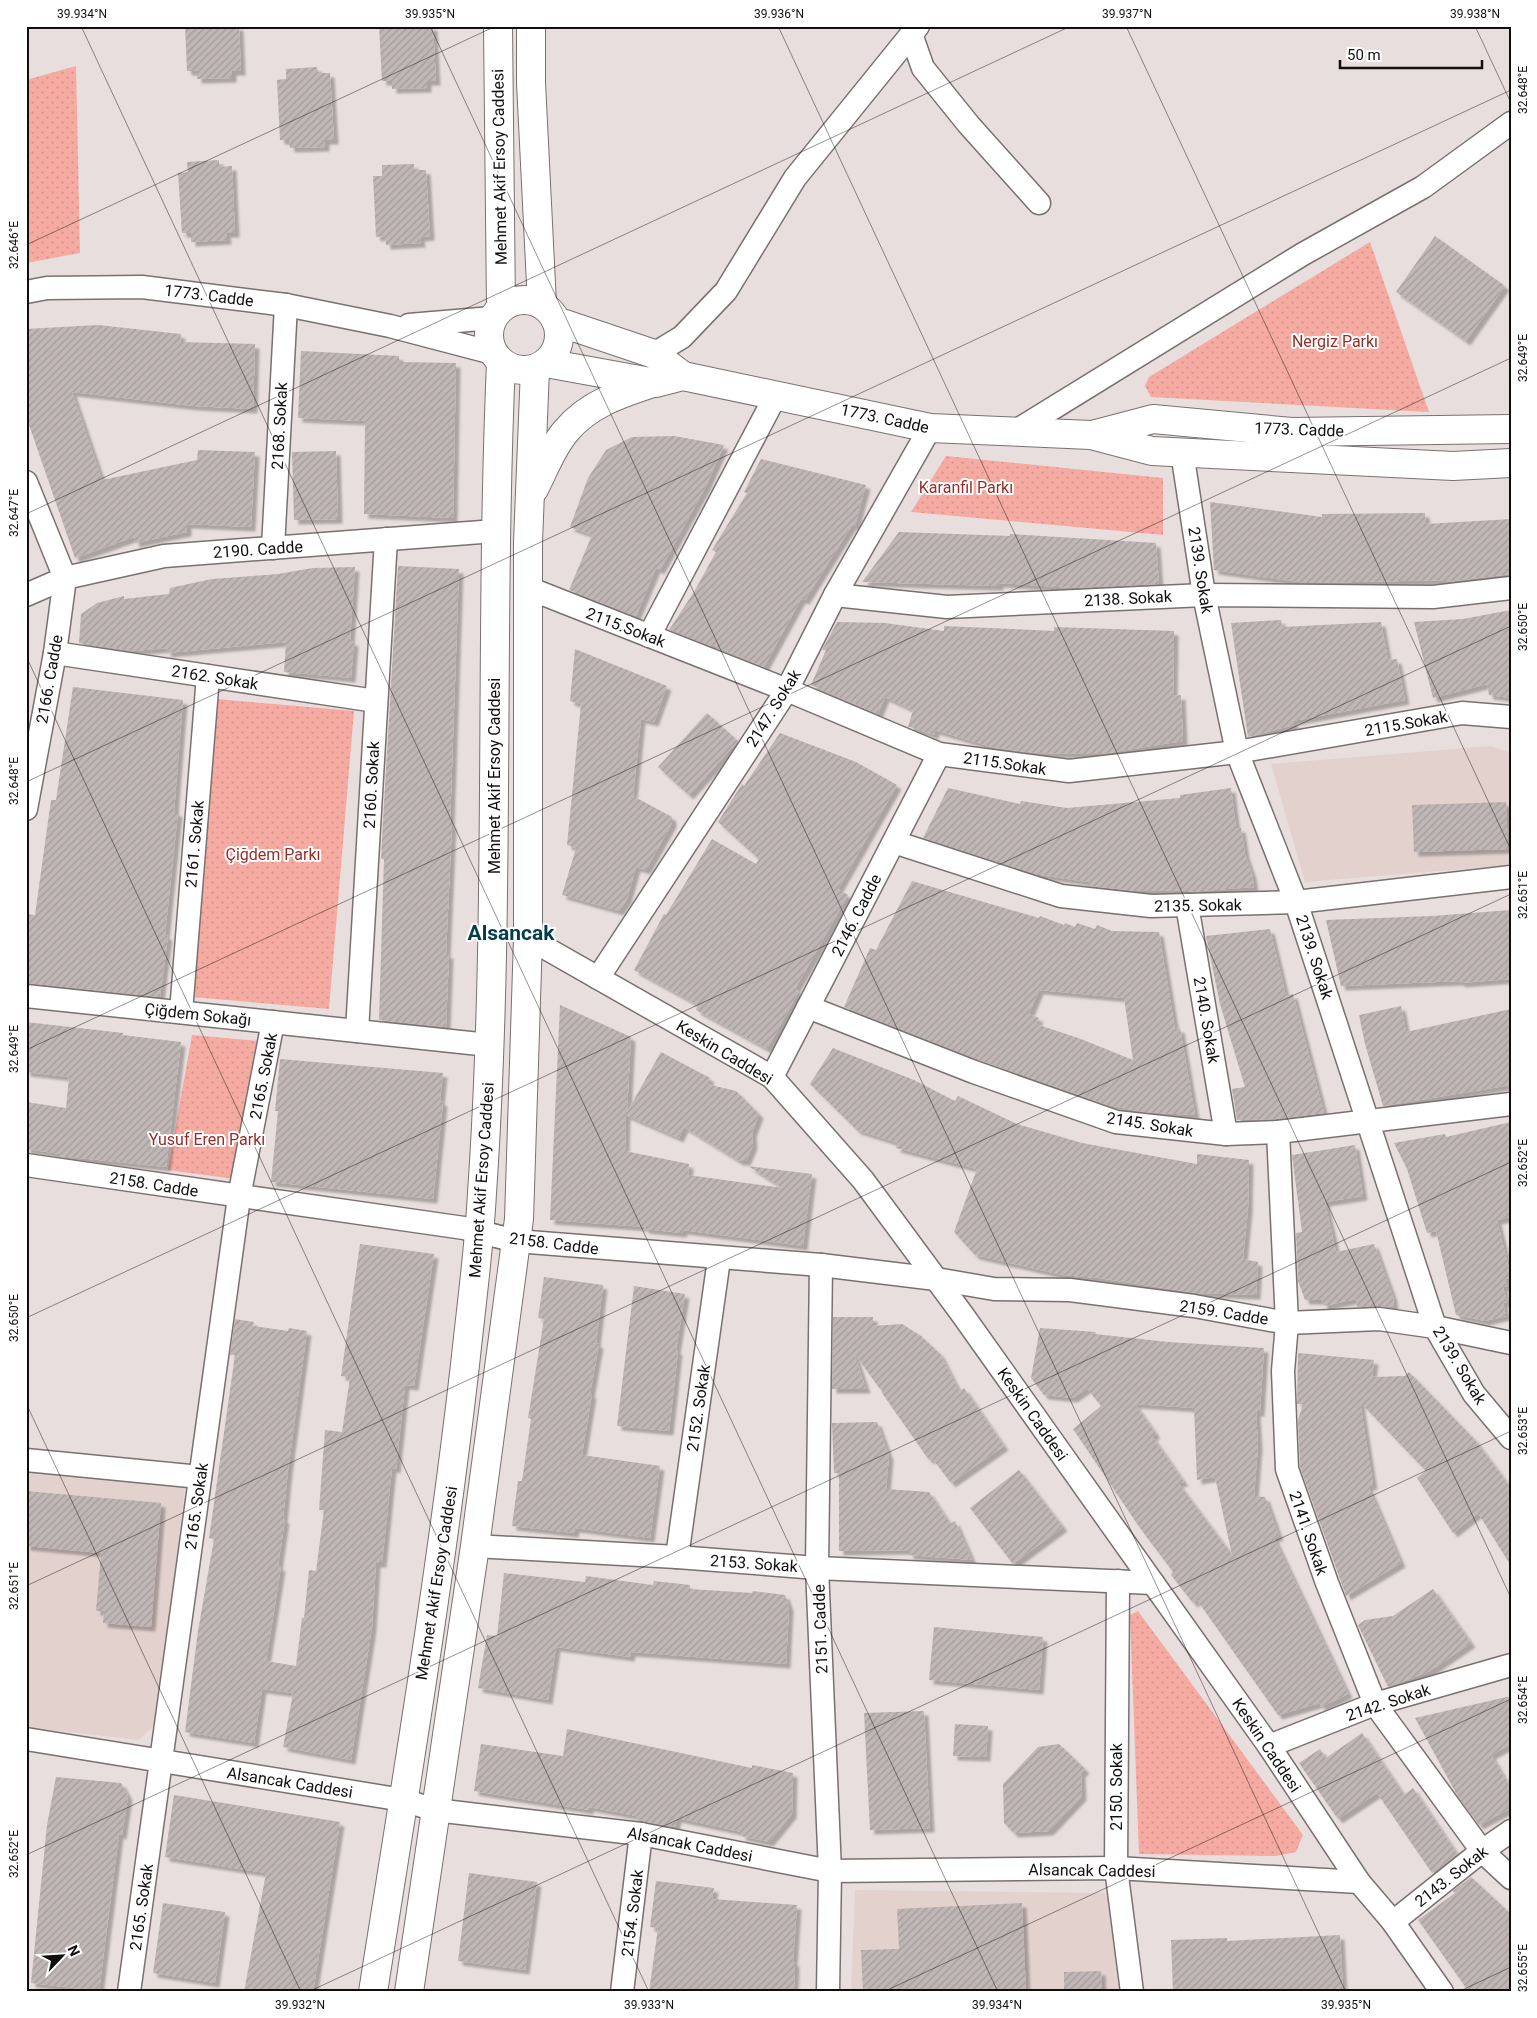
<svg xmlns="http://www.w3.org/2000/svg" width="1537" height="2018" viewBox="0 0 1537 2018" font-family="Roboto,sans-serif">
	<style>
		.built { fill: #e3d1ce }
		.park { fill: url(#park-dots) }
		.building { fill: url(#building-hatch); fill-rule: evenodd; filter: url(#shadow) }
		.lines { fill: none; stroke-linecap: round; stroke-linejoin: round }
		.street-casing { stroke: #797170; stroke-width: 25 }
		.secondary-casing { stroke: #797170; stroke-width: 30 }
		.street { stroke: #fff; stroke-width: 22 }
		.secondary { stroke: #fff; stroke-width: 28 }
		.ticks { fill: none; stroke: #110e0e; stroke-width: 1; stroke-opacity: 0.45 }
		.labels { text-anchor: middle; stroke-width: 4; stroke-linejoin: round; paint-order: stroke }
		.street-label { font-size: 16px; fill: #110e0e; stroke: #fff }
		.park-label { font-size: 16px; fill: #972c28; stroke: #fff }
		.district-label { font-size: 21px; font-weight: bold; fill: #033e4d; stroke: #fff }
		.neatline { fill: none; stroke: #110e0e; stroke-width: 2 }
		.ticks-label { font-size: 12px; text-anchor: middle; fill: #110e0e }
	</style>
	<defs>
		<pattern id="park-dots" width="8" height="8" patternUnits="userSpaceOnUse" patternTransform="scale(1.25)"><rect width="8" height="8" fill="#f5aba2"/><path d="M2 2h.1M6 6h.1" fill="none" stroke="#d1928a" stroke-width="1.8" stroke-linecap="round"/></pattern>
		<pattern id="building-hatch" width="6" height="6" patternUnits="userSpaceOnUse" patternTransform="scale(1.25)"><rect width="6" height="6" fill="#bfb6b5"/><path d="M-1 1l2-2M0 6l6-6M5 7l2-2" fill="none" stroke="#a39b9a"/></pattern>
		<filter id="shadow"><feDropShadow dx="4.5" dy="4.5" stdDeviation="1" flood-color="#0004"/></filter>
	</defs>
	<rect width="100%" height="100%" fill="#e8dedd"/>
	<!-- built -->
	<g class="built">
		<polygon points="1491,746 1511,753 1511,865 1305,882 1271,764"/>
		<polygon points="26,1469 185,1486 158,1723 138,1740 26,1727"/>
		<polygon points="855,1890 1107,1893 1120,1992 851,1992"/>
	</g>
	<!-- park -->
	<g class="park">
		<polygon points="76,66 80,253 26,263 26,80"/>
		<polygon points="1370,242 1429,412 1151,397 1145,386 1149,377"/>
		<polygon points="946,456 1163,478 1163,535 911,512"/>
		<polygon points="217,699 354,711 329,1009 192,997"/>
		<polygon points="192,1035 258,1041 235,1179 168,1170"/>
		<polygon points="1138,1611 1303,1835 1296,1852 1276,1856 1139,1854 1130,1615"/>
	</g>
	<!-- building -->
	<g class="building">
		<polygon points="185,26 239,26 241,71 232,71 232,78 197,79 197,71 187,71"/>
		<polygon points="379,26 433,26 436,81 427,81 427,88 392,89 392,81 382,81"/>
		<polygon points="317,67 318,73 330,73 334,140 325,140 325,147 290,148 289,140 280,140 277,80 286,79 286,69"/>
		<polygon points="219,160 219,167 232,166 235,233 226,233 227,240 191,242 191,233 182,233 178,173 188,172 187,162"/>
		<polygon points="414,164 414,170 426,170 430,236 420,237 421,243 386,245 385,236 376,237 373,176 382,176 382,165"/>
		<polygon points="1435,236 1505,286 1466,341 1396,292"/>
		<polygon points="98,325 181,334 180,342 255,344 253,409 193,406 72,392 102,480 197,460 198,450 255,452 251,527 187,524 187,532 135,543 134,537 75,558 26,416 26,329"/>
		<polygon points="301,351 399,356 399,362 456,363 453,518 364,514 365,421 298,418"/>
		<polygon points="674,436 724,445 706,486 660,570 656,568 636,616 569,590 592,535 570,527 588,478 606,450 632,437"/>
		<polygon points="336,451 338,519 294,520 292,452"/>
		<polygon points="761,459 866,485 855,526 852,525 805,600 801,599 764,667 711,644 710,646 669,630 694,592 716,552 712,550 747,493 744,492"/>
		<polygon points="1210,502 1322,517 1322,514 1425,513 1426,524 1511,519 1511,574 1446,582 1446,580 1306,583 1214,570"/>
		<polygon points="899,532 1010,536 1010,534 1156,543 1159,584 1074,588 999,583 999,586 862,582"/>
		<polygon points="398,566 459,569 450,824 452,824 446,954 449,954 446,1027 379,1020 384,859 381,859 383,820"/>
		<polygon points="355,567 350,641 354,642 351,678 284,672 286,642 166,653 167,648 133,651 79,643 81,614 97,603 124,596 124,599 169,594 170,588 212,579 278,574 313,568"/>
		<polygon points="1511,610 1511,647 1509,647 1511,698 1489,695 1487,684 1433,698 1414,622 1463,619"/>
		<polygon points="1281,620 1282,627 1381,622 1388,660 1397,659 1405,700 1293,721 1294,725 1248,737 1231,623"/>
		<polygon points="837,622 885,623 944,631 944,626 1054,631 1054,627 1174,631 1173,696 1181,695 1183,741 1101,754 1037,753 995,748 935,730 934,735 910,727 908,727 913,710 885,697 878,714 811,685 826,650 822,650"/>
		<polygon points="575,649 667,686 654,722 641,719 633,796 672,817 672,823 646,870 636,867 627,899 619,911 562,895 576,848 567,845 581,704 570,701"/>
		<polygon points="73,687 183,700 174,812 178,812 165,935 168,936 160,997 26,983 26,914 35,915 51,800 56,800"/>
		<polygon points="707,713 738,741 689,795 658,767"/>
		<polygon points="780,733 856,762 897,785 838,889 848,895 795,989 799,991 767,1049 696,1010 698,1005 634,970 664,914 666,915 712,839 756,864 759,859 718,822 742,784 744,786"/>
		<polygon points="948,788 1020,804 1021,801 1067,808 1180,798 1180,795 1231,788 1236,828 1241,828 1245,854 1252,874 1254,887 1188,892 1188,890 1139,891 1088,886 1088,882 1034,874 923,838"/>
		<polygon points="1506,802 1508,849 1414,852 1412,805"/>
		<path d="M 912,881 L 1039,918 L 1040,916 L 1064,925 L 1065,923 L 1075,927 L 1077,923 L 1095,929 L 1097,925 L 1112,931 L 1159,932 L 1175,1029 L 1180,1028 L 1195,1115 L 1141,1112 L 1105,1104 L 979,1060 L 844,1007 L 870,948 L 876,950 ZM 1039,990 L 1124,998 L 1133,1060 L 1081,1039 L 1036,1024 L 1039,1018 L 1029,1014 Z"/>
		<polygon points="1511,910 1511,979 1460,983 1460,981 1341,986 1326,920 1432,916"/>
		<polygon points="1270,929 1286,996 1293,994 1324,1113 1277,1119 1237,1120 1232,1089 1245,1087 1220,1004 1206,936"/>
		<polygon points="560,1005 631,1037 627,1112 661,1052 710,1078 707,1084 736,1091 759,1114 752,1133 753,1145 746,1161 739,1161 684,1127 679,1138 626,1115 625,1151 689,1164 688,1175 783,1188 748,1166 812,1174 803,1246 683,1230 682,1233 644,1229 645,1227 550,1220"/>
		<polygon points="1401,1006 1406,1032 1511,1009 1511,1085 1383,1106 1365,1044 1359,1015"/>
		<polygon points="26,1022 123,1033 123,1035 181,1042 166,1167 60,1156 61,1154 26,1149 26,1102 66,1108 69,1077 26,1072"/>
		<polygon points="833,1048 914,1080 955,1101 958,1096 1017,1124 1082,1143 1197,1164 1197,1154 1249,1160 1248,1209 1243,1259 1258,1262 1256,1295 1197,1293 1098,1278 1062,1275 975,1255 954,1232 977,1169 896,1148 898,1143 857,1130 810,1084"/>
		<polygon points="280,1059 443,1073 440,1101 443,1102 433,1199 271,1182 278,1111 275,1111"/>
		<polygon points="1511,1122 1511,1217 1497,1220 1511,1278 1505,1279 1507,1287 1503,1287 1507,1302 1503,1303 1506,1316 1485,1321 1456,1315 1436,1231 1427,1233 1407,1169 1394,1143 1445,1134 1446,1137"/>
		<polygon points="1355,1145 1363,1196 1325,1202 1336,1252 1374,1244 1393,1297 1394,1306 1357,1307 1356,1299 1324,1306 1322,1300 1305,1300 1298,1281 1296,1233 1302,1232 1292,1155"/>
		<polygon points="360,1244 434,1254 414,1386 405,1385 396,1469 392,1468 382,1563 376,1563 372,1627 351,1760 283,1747 293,1693 262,1689 254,1743 185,1732 198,1631 214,1539 209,1538 235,1355 230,1355 235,1319 254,1322 253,1326 288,1331 289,1328 307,1331 288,1470 283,1519 285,1519 278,1566 281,1567 266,1661 296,1666 302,1618 304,1618 309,1570 316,1571 324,1510 319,1510 325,1430 342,1432 350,1377 341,1376"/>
		<polygon points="544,1277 603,1285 596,1343 599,1344 590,1394 592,1394 582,1455 660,1466 650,1538 575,1528 574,1533 512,1526 518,1481 522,1481 531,1419 528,1418 544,1319 538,1318"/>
		<polygon points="634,1286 685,1294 676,1350 678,1351 669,1431 617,1426"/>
		<polygon points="833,1317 873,1317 873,1326 902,1324 921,1336 940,1354 959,1391 964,1388 1004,1446 951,1483 932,1458 929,1460 882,1393 882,1389 880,1389 854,1353 866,1389 832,1389"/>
		<path d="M 1040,1328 L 1096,1332 L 1095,1334 L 1168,1342 L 1264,1348 L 1260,1412 L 1256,1412 L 1258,1445 L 1254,1496 L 1265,1497 L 1279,1536 L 1274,1538 L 1348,1694 L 1321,1707 L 1320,1703 L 1278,1715 L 1197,1600 L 1193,1603 L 1171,1575 L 1173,1572 L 1140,1528 L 1073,1429 L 1101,1406 L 1087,1388 L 1073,1398 L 1044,1395 L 1031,1378 ZM 1135,1404 L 1194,1408 L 1197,1480 L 1215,1477 L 1232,1555 L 1178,1483 L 1184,1482 L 1152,1436 L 1156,1434 Z"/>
		<polygon points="1298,1353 1374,1360 1372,1377 1405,1376 1409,1372 1475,1440 1511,1488 1511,1566 1478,1513 1453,1533 1417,1478 1426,1471 1360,1402 1373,1485 1368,1486 1401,1563 1346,1596 1300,1467 1298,1420 1303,1404 1297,1404"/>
		<polygon points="877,1422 889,1456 886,1489 929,1492 950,1524 955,1521 972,1560 909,1555 909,1550 839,1551 839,1473 834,1473 832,1423"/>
		<polygon points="1019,1470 1063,1527 1013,1564 970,1508"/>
		<polygon points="26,1491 161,1503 151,1627 103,1623 104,1611 96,1611 101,1553 26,1546"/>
		<polygon points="504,1573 585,1582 586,1576 653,1585 654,1581 690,1585 690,1589 752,1593 753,1591 785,1595 789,1607 786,1664 631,1652 630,1657 556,1647 548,1700 478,1688 487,1635 497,1636"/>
		<polygon points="1433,1589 1471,1643 1430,1671 1388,1687 1358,1625 1365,1620 1393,1616"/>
		<polygon points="934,1627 1043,1637 1039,1690 929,1680"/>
		<polygon points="1511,1696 1511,1744 1491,1755 1511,1789 1511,1808 1479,1825 1457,1795 1415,1718"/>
		<polygon points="924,1711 930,1828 870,1830 864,1713"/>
		<polygon points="955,1724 988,1726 986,1757 953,1756"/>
		<polygon points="567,1729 752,1768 752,1765 793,1773 792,1814 769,1842 741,1836 742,1832 677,1818 675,1827 636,1820 637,1816 589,1807 589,1810 474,1791 481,1744 563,1756"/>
		<polygon points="1362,1733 1404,1795 1413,1788 1457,1854 1432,1873 1377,1793 1338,1819 1299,1763 1320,1749 1326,1758"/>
		<polygon points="1059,1744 1085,1769 1081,1773 1082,1796 1049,1831 1014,1833 1004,1823 1003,1784 1038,1747"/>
		<polygon points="56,1777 121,1783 128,1796 122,1835 119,1834 99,1991 31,1983 47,1825"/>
		<polygon points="174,1795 340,1822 313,1992 244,1992 266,1873 165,1857"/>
		<polygon points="469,1873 537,1882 525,1970 458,1961"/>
		<polygon points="1471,1877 1511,1914 1511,1992 1469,1992 1418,1920 1455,1893 1453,1891"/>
		<polygon points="656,1881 714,1888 712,1899 797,1905 793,1962 795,1962 794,1992 649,1992 658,1928 650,1927"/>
		<polygon points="163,1903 225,1912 215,1983 153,1973"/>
		<polygon points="1022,1903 1026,1992 863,1992 861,1950 899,1949 897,1909"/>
		<polygon points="1340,1935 1343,1990 1173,1992 1171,1940 1227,1938 1227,1941"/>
		<polygon points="1101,1971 1102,1992 1064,1992 1064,1972"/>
	</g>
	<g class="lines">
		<defs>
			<g id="street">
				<polyline points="912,37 923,68 969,125 1039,203"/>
				<polyline points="26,292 47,288 142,287 286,305 390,326 493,353"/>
				<polyline points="409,325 492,318"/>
				<polyline points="654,354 682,337 726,291 795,178 918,26"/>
				<polyline points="1016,431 1303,254 1423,187 1511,123"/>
				<polyline points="1182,452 1204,595 1237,752 1296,902 1435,1327 1474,1394 1511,1438"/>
				<polyline points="26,482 65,578 55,653 26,809"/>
				<polyline points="273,548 286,305"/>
				<polyline points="528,588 787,690 939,754 1069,771 1237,752 1462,713 1511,717"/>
				<polyline points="26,595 65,578 164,556 495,531"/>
				<polyline points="835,595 947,607 1204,595 1433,597 1511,588"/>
				<polyline points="649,636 776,395"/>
				<polyline points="55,653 376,701"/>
				<polyline points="894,842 1061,896 1151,906 1296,902 1511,877"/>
				<polyline points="1187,905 1226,1134"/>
				<polyline points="528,938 772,1077 863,1180 962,1314 1153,1583 1269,1746 1359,1882 1393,1922 1442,1992"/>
				<polyline points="598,978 787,690 835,595 930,428"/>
				<polyline points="26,996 489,1045"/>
				<polyline points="808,1007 974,1072 1116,1122 1226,1134 1278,1132 1511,1104"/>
				<polyline points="181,1012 208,676"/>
				<polyline points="357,1031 386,539"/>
				<polyline points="772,1077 939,754"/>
				<polyline points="1278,1132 1287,1323 1283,1371 1287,1469 1327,1583 1375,1704 1482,1851 1511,1878"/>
				<polyline points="26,1165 464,1228 516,1241 821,1265 936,1279 994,1289 1070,1290 1194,1306 1287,1323 1379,1319 1435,1327 1511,1343"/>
				<polyline points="821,1265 817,1568 830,1871 828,1992"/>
				<polyline points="26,1460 200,1477"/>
				<polyline points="475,1546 677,1557 817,1568 1153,1583"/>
				<polyline points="677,1557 719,1259"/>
				<polyline points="1118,1581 1116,1868 1132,1992"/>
				<polyline points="26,1739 403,1800 435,1810 641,1834 830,1871 1116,1868 1359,1882"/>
				<polyline points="1269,1746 1375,1704 1511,1665"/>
				<polyline points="1393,1922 1482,1851 1511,1831"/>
				<polyline points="129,1992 239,1197 273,1022"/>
				<polyline points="622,1992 641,1834"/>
			</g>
			<g id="secondary">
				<polyline points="498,26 501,308"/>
				<polyline points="531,26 531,83 542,304"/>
				<circle cx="524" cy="335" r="35"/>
				<polyline points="556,321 654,354 683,376"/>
				<polyline points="546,363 656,383 683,376 930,428 1091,435 1152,451 1453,466 1511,463"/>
				<polyline points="1092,435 1153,419 1292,432 1511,429"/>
				<path d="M 534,489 C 544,470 552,447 566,431 C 588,404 622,393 653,383"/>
				<path d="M 373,1992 C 406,1783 441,1575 465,1365 C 471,1308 479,1250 482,1193 C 501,916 489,639 501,362"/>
				<polyline points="409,1992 475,1546 519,1219 528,938 528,542 535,369"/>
			</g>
		</defs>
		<!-- street casing -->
		<use href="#street" class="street-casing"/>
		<!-- secondary casing -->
		<use href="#secondary" class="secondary-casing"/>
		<!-- street -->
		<use href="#street" class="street"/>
		<!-- secondary -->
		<use href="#secondary" class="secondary"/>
	</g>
	<!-- ticks -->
	<path class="ticks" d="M 81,26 L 998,1992M 430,26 L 1346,1992M 778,26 L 1511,1598M 1126,26 L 1511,850M 1475,26 L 1511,103M 26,245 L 496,26M 26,514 L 1071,26M 26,656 L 649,1992M 26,782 L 1511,90M 26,1050 L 1511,358M 26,1318 L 1511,626M 26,1403 L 301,1992M 26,1586 L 1511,894M 26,1855 L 1511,1162M 308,1992 L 1511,1431M 883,1992 L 1511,1699M 1458,1992 L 1511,1967"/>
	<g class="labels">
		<!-- street labels -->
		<g class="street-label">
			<text transform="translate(499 167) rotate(-91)" y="6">Mehmet Akif Ersoy Caddesi</text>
			<text transform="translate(209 295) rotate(7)" y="6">1773. Cadde</text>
			<text transform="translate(885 418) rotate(12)" y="6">1773. Cadde</text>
			<text transform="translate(279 426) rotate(-87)" y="6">2168. Sokak</text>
			<text transform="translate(1299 429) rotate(2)" y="6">1773. Cadde</text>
			<text transform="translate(258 549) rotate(-4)" y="6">2190. Cadde</text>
			<text transform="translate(1201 570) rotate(81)" y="6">2139. Sokak</text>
			<text transform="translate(1128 598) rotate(-3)" y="6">2138. Sokak</text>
			<text transform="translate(626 627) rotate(21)" y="6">2115.Sokak</text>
			<text transform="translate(215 677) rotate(9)" y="6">2162. Sokak</text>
			<text transform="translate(49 679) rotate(-80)" y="6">2166. Cadde</text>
			<text transform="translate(773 708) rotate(-58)" y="6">2147. Sokak</text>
			<text transform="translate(1406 723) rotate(-10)" y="6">2115.Sokak</text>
			<text transform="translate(1005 763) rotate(8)" y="6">2115.Sokak</text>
			<text transform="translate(494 776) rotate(-90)" y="6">Mehmet Akif Ersoy Caddesi</text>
			<text transform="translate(371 785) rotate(-87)" y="6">2160. Sokak</text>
			<text transform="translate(194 844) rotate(-85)" y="6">2161. Sokak</text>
			<text transform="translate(1198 905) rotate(-1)" y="6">2135. Sokak</text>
			<text transform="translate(856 915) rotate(-63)" y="6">2146. Cadde</text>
			<text transform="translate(1315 957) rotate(72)" y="6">2139. Sokak</text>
			<text transform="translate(198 1014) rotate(6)" y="6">Çiğdem Sokağı</text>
			<text transform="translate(1207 1020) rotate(80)" y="6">2140. Sokak</text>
			<text transform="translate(725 1052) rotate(31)" y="6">Keskin Caddesi</text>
			<text transform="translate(263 1076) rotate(-79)" y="6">2165. Sokak</text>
			<text transform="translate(1150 1124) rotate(9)" y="6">2145. Sokak</text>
			<text transform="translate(481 1180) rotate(-86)" y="6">Mehmet Akif Ersoy Caddesi</text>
			<text transform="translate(154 1184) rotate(9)" y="6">2158. Cadde</text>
			<text transform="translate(554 1243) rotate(7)" y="6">2158. Cadde</text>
			<text transform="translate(1224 1312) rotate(9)" y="6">2159. Cadde</text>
			<text transform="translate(1460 1365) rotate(59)" y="6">2139. Sokak</text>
			<text transform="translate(698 1408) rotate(-82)" y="6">2152. Sokak</text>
			<text transform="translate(1033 1414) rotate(55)" y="6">Keskin Caddesi</text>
			<text transform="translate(196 1506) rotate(-82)" y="6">2165. Sokak</text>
			<text transform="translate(1309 1533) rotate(71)" y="6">2141. Sokak</text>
			<text transform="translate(754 1563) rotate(4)" y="6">2153. Sokak</text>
			<text transform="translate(436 1583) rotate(-81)" y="6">Mehmet Akif Ersoy Caddesi</text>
			<text transform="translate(820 1629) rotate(-92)" y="6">2151. Cadde</text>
			<text transform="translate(1388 1702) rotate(-18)" y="6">2142. Sokak</text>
			<text transform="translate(1267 1745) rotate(56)" y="6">Keskin Caddesi</text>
			<text transform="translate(290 1782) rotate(9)" y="6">Alsancak Caddesi</text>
			<text transform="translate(1116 1787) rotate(-90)" y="6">2150. Sokak</text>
			<text transform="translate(690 1844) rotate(11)" y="6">Alsancak Caddesi</text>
			<text transform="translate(1092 1870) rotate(1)" y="6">Alsancak Caddesi</text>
			<text transform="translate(1451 1876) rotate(-38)" y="6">2143. Sokak</text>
			<text transform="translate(141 1907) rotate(-82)" y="6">2165. Sokak</text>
			<text transform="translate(632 1913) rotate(-83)" y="6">2154. Sokak</text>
		</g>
		<!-- park labels -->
		<g class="park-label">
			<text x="1335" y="347">Nergiz Parkı</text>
			<text x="966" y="493">Karanfil Parkı</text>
			<text x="273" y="860">Çiğdem Parkı</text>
			<text x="207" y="1145">Yusuf Eren Parkı</text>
		</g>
		<!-- district labels -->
		<g class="district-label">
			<text x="511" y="940">Alsancak</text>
		</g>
	</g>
	<!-- border -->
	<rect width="1537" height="2018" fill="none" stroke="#ffffff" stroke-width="55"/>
	<!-- north arrow -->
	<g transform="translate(62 1956) rotate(65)" stroke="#ffffff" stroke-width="4" paint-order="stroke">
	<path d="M0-4L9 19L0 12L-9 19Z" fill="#110e0e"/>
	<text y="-8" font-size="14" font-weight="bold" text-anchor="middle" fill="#110e0e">N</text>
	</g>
	<!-- scale -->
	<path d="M1340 60v8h142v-8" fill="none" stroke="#110e0e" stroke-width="2.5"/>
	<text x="1347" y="60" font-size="15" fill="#110e0e" stroke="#ffffff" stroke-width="4" paint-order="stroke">50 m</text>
	<rect x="28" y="28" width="1482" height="1962" class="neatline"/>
	<g class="ticks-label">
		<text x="82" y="18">39.934°N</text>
		<text x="430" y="18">39.935°N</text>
		<text x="779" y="18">39.936°N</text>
		<text x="1127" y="18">39.937°N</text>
		<text x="1475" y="18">39.938°N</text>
		<text transform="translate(1523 90) rotate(-90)" y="4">32.648°E</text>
		<text transform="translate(14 245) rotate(-90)" y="4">32.646°E</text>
		<text transform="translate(1523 358) rotate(-90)" y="4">32.649°E</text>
		<text transform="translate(14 513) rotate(-90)" y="4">32.647°E</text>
		<text transform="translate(1523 627) rotate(-90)" y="4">32.650°E</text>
		<text transform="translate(14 781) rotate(-90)" y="4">32.648°E</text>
		<text transform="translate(1523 895) rotate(-90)" y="4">32.651°E</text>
		<text transform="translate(14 1049) rotate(-90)" y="4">32.649°E</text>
		<text transform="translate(1523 1163) rotate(-90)" y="4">32.652°E</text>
		<text transform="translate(14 1318) rotate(-90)" y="4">32.650°E</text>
		<text transform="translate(1523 1431) rotate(-90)" y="4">32.653°E</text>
		<text transform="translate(14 1586) rotate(-90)" y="4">32.651°E</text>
		<text transform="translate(1523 1700) rotate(-90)" y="4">32.654°E</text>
		<text transform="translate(14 1854) rotate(-90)" y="4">32.652°E</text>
		<text transform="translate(1523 1968) rotate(-90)" y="4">32.655°E</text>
		<text x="300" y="2009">39.932°N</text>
		<text x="649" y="2009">39.933°N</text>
		<text x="997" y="2009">39.934°N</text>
		<text x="1346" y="2009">39.935°N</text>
	</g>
</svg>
